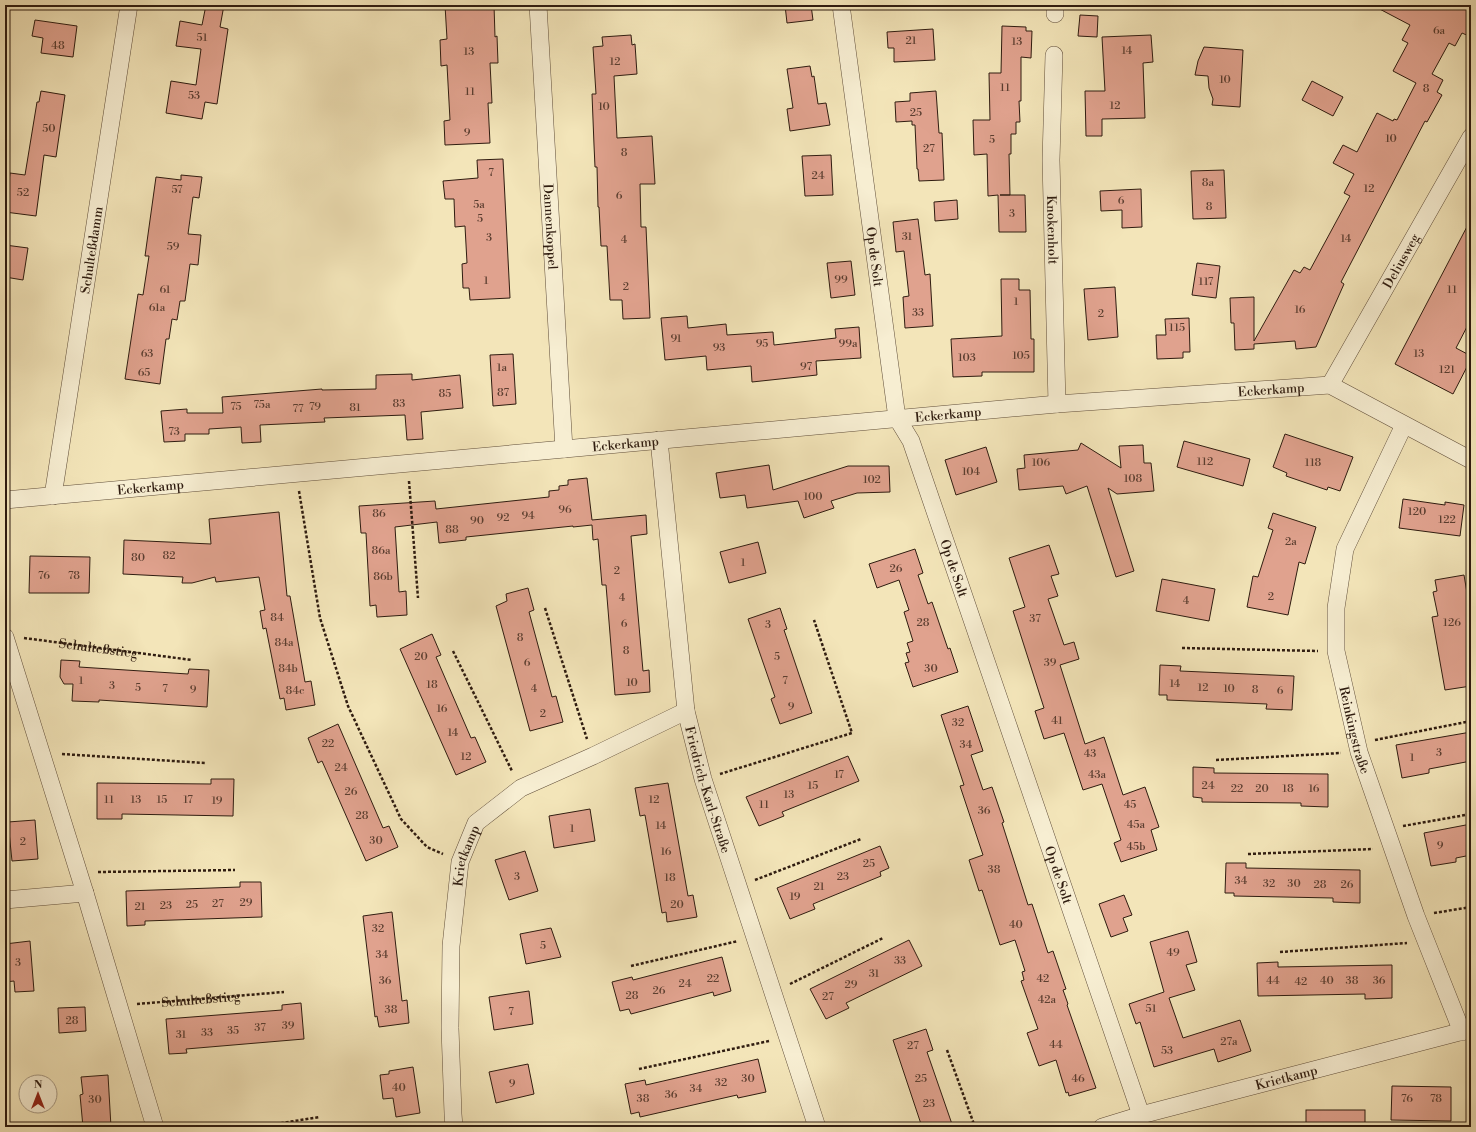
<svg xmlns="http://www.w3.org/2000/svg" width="1476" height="1132" viewBox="0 0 1476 1132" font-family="'Libre Bodoni',serif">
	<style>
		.building { fill: #e0a28e; stroke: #2f1c10 }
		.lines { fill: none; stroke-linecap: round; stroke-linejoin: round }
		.street-casing { stroke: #604e3a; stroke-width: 18 }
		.path { stroke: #2f1c10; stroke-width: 2.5; stroke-dasharray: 3 2; stroke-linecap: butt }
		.street { stroke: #f7eed2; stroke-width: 17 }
		.labels { text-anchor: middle; stroke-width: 3; stroke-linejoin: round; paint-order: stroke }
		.number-label { font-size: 11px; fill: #5b3e30 }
		.street-label { font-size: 13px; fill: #2f1c10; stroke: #f7eed2 }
	</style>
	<rect width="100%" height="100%" fill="#f3e5b9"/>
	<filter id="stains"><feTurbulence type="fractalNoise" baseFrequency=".005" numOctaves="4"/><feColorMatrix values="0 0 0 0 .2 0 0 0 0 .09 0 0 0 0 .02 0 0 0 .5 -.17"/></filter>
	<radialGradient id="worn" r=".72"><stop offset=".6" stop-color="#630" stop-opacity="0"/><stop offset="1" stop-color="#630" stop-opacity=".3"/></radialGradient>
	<!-- building -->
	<g class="building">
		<polygon points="206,5 224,5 220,27 228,29 217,104 205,102 202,119 166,113 171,81 196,85 201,49 176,46 180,21 202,25"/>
		<polygon points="445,5 494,5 495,37 497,36 498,63 490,63 492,103 488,103 490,143 445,145 444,121 450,120 447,65 441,66 440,40 447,39"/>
		<polygon points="785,5 811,5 813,20 787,23"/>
		<polygon points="1372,5 1471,5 1471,37 1462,33 1455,46 1449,43 1432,74 1443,80 1437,92 1442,95 1427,122 1425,121 1341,282 1344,284 1316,347 1296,349 1295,341 1254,344 1254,349 1235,350 1234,323 1231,323 1230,298 1254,297 1254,341 1294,270 1300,273 1304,267 1310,270 1350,196 1344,193 1354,174 1333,163 1343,145 1357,152 1377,113 1393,121 1394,119 1397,120 1416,83 1393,71 1408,43 1402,40 1410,25"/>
		<polygon points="1080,15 1098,16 1097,37 1078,36"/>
		<polygon points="35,20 77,26 73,57 41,53 43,38 32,36"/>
		<polygon points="1002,26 1026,27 1026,31 1032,31 1031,58 1021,57 1021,101 1019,101 1020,122 1016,122 1016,134 1011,134 1011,154 1009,154 1010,195 1000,195 1025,195 1026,232 999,232 998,195 988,196 987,154 974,155 973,120 990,120 989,73 1001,73"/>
		<polygon points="933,29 935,60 894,62 894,48 888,48 887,32"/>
		<polygon points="631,35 632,45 635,44 637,74 614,76 617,138 652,136 655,184 640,184 641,227 646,227 650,318 623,319 622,300 610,300 607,246 601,246 599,207 598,207 597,167 595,167 594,145 592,94 596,94 593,47 603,46 602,37"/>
		<polygon points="1151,35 1153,62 1143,63 1145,118 1102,119 1102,136 1086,136 1085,91 1105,91 1102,37"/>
		<polygon points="1204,47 1243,50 1240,107 1212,105 1213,99 1209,88 1208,76 1195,75 1198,61"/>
		<polygon points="810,66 812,77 814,76 818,104 826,103 830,125 790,131 787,109 793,108 787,69"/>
		<polygon points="1312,81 1343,97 1333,116 1302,100"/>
		<polygon points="41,91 65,95 56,157 44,155 36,216 5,212 10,173 25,175 37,102 39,102"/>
		<polygon points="936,91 939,133 942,133 944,180 919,181 918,169 917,169 915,125 912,125 912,121 896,122 895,102 910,101 910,93"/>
		<polygon points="831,155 833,195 805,196 802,156"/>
		<polygon points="503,159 510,298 470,300 469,288 463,288 462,264 467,263 465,226 455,227 454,199 445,199 443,181 478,178 477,160"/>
		<polygon points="1224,170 1226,218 1193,219 1191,171"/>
		<polygon points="181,175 202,177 199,198 193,197 188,234 201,235 198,265 190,264 185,301 180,301 177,320 172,319 169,339 166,339 160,384 125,379 138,294 143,295 149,256 145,256 156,177 181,180"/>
		<polygon points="1141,189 1142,227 1122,228 1122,210 1101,211 1100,191"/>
		<polygon points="957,200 958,219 935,221 934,202"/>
		<polygon points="918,219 925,275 930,274 933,326 905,328 903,297 909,296 904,251 896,252 893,222"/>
		<polygon points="1471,219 1471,319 1456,348 1471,356 1471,359 1453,394 1395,364"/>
		<polygon points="5,245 28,248 23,280 5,277"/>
		<polygon points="851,261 855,295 831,298 827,263"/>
		<polygon points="1197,263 1220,266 1216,298 1192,295"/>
		<polygon points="1001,279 1019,279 1019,290 1030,290 1031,339 1034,339 1034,372 982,372 982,376 953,377 951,339 1002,336"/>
		<polygon points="1115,287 1118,337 1088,340 1084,289"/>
		<polygon points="687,316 688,328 726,324 727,335 773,332 774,345 836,338 835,329 859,327 861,358 816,361 817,375 752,382 751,366 707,370 706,356 665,360 661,318"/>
		<polygon points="1189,318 1190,352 1183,352 1183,358 1157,359 1156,335 1166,335 1165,319"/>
		<polygon points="513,354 516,404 493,406 490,355"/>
		<polygon points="412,374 412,380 460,375 463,408 421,412 423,439 407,440 405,415 324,418 325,422 260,425 261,442 242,443 241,427 209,429 209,434 185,434 185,441 164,442 161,411 187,409 187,413 223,413 222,397 322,389 322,390 376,389 376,375"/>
		<polygon points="1285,434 1353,457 1340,491 1328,487 1327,490 1286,476 1287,473 1273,467"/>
		<polygon points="1184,441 1250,459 1243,486 1177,467"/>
		<polygon points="1081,443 1121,468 1119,446 1143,445 1144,463 1151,463 1154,491 1117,494 1108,488 1134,571 1116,577 1087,486 1066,494 1063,486 1019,490 1017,469 1025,468 1024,455 1078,450"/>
		<polygon points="986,447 997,482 956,495 945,460"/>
		<polygon points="769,465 773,490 848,466 889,466 890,492 857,493 831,501 834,508 804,518 798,501 747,508 745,495 720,498 716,473"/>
		<polygon points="587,478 592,520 646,515 647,534 631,536 643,671 649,670 650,692 615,695 606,585 602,585 598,539 593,540 592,525 573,527 573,526 466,537 466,540 439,543 437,522 395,527 399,592 406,591 407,615 377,617 376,605 370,606 366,533 361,533 359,506 435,501 436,509 549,497 549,491 559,490 559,486 568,485 568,480"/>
		<polygon points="1403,499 1445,505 1445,502 1464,505 1460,536 1399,528"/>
		<polygon points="279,512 287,596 290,596 305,682 311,681 315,705 286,710 284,698 280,699 266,628 263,629 260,611 265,610 259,577 216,582 215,577 192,583 182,583 183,577 123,574 124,540 211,544 209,519"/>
		<polygon points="1273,513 1316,527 1305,564 1299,562 1288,615 1247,607 1253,576 1258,577 1273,530 1268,528"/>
		<polygon points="758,542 766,573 729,583 720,552"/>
		<polygon points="1049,545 1059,574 1051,576 1058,596 1048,599 1064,645 1074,642 1079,659 1060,665 1085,744 1104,737 1123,795 1145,787 1159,827 1151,830 1157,850 1121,862 1114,843 1121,840 1102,784 1083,790 1064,733 1044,739 1035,711 1044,708 1013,611 1025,607 1009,558"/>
		<polygon points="915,549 923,573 918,575 928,604 932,602 948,649 950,648 958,672 913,687 905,663 909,662 906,653 910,652 907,643 913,641 904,612 909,610 899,580 877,588 869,564"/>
		<polygon points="30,556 90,557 89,593 29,593"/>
		<polygon points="1464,575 1471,617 1471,686 1445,690 1432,617 1438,616 1433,592 1437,591 1435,580"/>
		<polygon points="1162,579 1215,589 1209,621 1156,611"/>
		<polygon points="528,588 534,610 529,612 552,697 556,696 563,722 530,731 496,606 507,601 506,594"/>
		<polygon points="780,608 787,629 784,630 812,713 780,724 771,699 775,697 748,619"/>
		<polygon points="432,634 441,655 436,657 471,738 475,737 486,762 456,775 400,649"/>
		<polygon points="61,660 80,661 79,667 188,674 189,669 209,670 207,707 99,700 99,702 72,701 73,684 64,684 60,677"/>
		<polygon points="1160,665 1181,666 1180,671 1294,676 1292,710 1266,709 1267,704 1167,700 1167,695 1159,695"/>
		<polygon points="968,706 983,751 971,755 983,790 992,787 1004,822 1002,823 1028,905 1032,904 1048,953 1053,951 1066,989 1063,990 1068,1004 1067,1005 1096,1088 1069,1096 1068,1092 1066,1093 1056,1060 1039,1066 1027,1033 1038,1029 1021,981 1024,980 1022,972 1025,971 1015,940 1000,945 982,890 979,891 969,860 983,855 960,786 964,785 941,715"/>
		<polygon points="338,724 383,828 389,826 398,847 366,861 322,761 318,763 308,738"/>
		<polygon points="1471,732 1471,761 1429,769 1429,773 1402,778 1396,745"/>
		<polygon points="848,756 859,781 782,812 784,816 759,826 746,797"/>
		<polygon points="1193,767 1214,768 1214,773 1328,774 1328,807 1301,806 1301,803 1202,802 1202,798 1193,797"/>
		<polygon points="211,779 234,779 233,816 122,814 122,819 97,819 97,783 211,784"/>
		<polygon points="668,783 688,896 693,895 697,917 667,922 666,912 662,913 645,815 640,816 635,788"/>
		<polygon points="590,809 595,841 554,848 549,816"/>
		<polygon points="35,820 38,859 12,861 8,822"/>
		<polygon points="1471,824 1471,855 1456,858 1456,862 1431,866 1424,833"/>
		<polygon points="880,846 889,868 880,872 881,876 813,904 815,909 790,919 777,888"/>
		<polygon points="525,851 538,891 509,900 495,860"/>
		<polygon points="1226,863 1246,863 1246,868 1360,870 1360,903 1333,902 1333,898 1234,896 1234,893 1225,893"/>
		<polygon points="240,882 261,882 262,917 145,921 145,925 127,926 126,891 240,887"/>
		<polygon points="1124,895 1132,915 1123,918 1128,931 1111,937 1099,904"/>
		<polygon points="392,912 402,1001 407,1000 409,1023 379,1027 377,1016 375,1017 363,916"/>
		<polygon points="551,928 561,957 526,964 520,934"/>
		<polygon points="1188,931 1197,962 1186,965 1195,990 1169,998 1183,1038 1240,1020 1251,1051 1218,1062 1214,1049 1154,1067 1140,1022 1136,1024 1129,1004 1164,992 1150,942"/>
		<polygon points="909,940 922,966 846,1003 849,1008 826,1019 810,989"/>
		<polygon points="30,941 34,991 15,992 14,981 5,982 5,944"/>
		<polygon points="722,957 731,991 714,996 713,992 631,1014 629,1009 620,1011 612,982 632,977 633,980"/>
		<polygon points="1278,962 1278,967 1392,965 1392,998 1365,999 1365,994 1258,996 1257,963"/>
		<polygon points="529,991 533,1024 494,1030 489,997"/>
		<polygon points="301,1003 304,1039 186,1049 187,1053 169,1054 166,1019 282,1010 282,1005"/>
		<polygon points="85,1007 86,1031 59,1033 58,1008"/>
		<polygon points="926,1029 933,1050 927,1052 953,1127 922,1127 893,1040"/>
		<polygon points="758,1059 766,1092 738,1098 737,1095 640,1117 639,1112 631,1114 625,1084 645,1080 646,1085"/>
		<polygon points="528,1064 534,1094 496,1103 489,1072"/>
		<polygon points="413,1067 420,1113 396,1117 393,1098 383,1099 380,1075 389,1074 389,1071"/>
		<polygon points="108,1075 111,1127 83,1127 80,1095 83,1094 81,1077"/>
		<polygon points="1392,1086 1451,1087 1451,1121 1391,1120"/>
		<rect x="1306" y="1110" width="59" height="17"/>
	</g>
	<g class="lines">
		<defs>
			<g id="street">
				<path id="s3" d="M 538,5 L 564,449"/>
				<path id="s4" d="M 841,5 L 897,418 L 911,441 L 1141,1115"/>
				<polyline points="1055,5 1055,14"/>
				<path id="s5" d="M 1054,55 L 1051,160 L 1057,404"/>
				<path id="s6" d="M 1330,385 L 1471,137"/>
				<path id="s7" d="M 1404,425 L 1345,549 L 1336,608 L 1336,651 L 1359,752 L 1416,916 L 1462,1032"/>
				<path id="s8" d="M 659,440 L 686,711 L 703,779 L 817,1127"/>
				<path id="s9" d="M 53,496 L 129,5"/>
				<path id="s10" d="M 5,500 L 1057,404 L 1330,385 L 1471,460"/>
				<polyline points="5,637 85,893 155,1127"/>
				<polyline points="5,900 85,893"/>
				<path id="s11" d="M 454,1127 L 453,1114 L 450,1028 L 451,946 L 460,862 L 476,823 L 521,788 L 593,756 L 686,711"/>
				<path id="s12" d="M 1102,1127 L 1141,1115 L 1471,1029"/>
			</g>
		</defs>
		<!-- street casing -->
		<use href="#street" class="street-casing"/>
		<!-- path -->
		<g class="path">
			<polyline points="409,481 418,598"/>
			<polyline points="299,491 320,618 348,706 401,819 427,847 443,854"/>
			<polyline points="545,608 587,739"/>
			<path id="s1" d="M 24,638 L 192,660"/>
			<polyline points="1182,648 1318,651"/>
			<polyline points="453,651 512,771"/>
			<polyline points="1375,740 1471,721"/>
			<polyline points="62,754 205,763"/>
			<polyline points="1216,760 1341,753"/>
			<polyline points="720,774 852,733 814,620"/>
			<polyline points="1403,826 1471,814"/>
			<polyline points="1248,854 1373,849"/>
			<polyline points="98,872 235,870"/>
			<polyline points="755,880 861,839"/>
			<polyline points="1434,913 1471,907"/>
			<polyline points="1280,952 1407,943"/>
			<polyline points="631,966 738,941"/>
			<polyline points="790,984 883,938"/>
			<path id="s2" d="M 137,1004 L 284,992"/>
			<polyline points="947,1050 975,1127"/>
			<polyline points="639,1069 769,1041"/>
			<polyline points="256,1127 320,1117"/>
		</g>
		<!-- street -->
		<use href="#street" class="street"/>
	</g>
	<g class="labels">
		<!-- number labels -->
		<g class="number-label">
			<text x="1439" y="34">6a</text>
			<text x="202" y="41">51</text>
			<text x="911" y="44">21</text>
			<text x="1017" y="45">13</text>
			<text x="58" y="49">48</text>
			<text x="1127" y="54">14</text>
			<text x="469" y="55">13</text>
			<text x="615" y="65">12</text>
			<text x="1225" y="83">10</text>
			<text x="1005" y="91">11</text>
			<text x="1426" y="92">8</text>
			<text x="470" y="95">11</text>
			<text x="194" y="99">53</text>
			<text x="1115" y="109">12</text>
			<text x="604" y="110">10</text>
			<text x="916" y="116">25</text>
			<text x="49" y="132">50</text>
			<text x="467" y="136">9</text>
			<text x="1391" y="142">10</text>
			<text x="992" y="143">5</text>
			<text x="929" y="152">27</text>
			<text x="624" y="156">8</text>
			<text x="491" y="176">7</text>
			<text x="818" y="179">24</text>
			<text x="1208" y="186">8a</text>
			<text x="1369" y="192">12</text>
			<text x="177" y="193">57</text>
			<text x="23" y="196">52</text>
			<text x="619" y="199">6</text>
			<text x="1121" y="204">6</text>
			<text x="479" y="208">5a</text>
			<text x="1209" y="210">8</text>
			<text x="1012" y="217">3</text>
			<text x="480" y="222">5</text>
			<text x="907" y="240">31</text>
			<text x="489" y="241">3</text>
			<text x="1346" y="242">14</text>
			<text x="624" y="243">4</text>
			<text x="173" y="250">59</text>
			<text x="841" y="283">99</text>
			<text x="486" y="284">1</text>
			<text x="1206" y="285">117</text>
			<text x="626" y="290">2</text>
			<text x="165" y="293">61</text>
			<text x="1452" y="293">11</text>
			<text x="1016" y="305">1</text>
			<text x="157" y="311">61a</text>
			<text x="1300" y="313">16</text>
			<text x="918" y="316">33</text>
			<text x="1101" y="317">2</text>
			<text x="1177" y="331">115</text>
			<text x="676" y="342">91</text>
			<text x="762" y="347">95</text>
			<text x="848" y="347">99a</text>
			<text x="719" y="351">93</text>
			<text x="147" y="357">63</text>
			<text x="1419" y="357">13</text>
			<text x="1021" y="359">105</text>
			<text x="967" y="361">103</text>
			<text x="806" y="370">97</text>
			<text x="502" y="371">1a</text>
			<text x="1447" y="373">121</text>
			<text x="144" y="376">65</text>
			<text x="503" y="396">87</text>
			<text x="445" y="397">85</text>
			<text x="399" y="407">83</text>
			<text x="262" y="408">75a</text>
			<text x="236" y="410">75</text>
			<text x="315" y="410">79</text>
			<text x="355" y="411">81</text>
			<text x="298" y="412">77</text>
			<text x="174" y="435">73</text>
			<text x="1205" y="465">112</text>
			<text x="1041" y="466">106</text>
			<text x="1313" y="466">118</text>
			<text x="971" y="475">104</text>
			<text x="1133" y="482">108</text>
			<text x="872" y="483">102</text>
			<text x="813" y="500">100</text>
			<text x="565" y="513">96</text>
			<text x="1417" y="515">120</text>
			<text x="379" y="517">86</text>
			<text x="528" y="519">94</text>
			<text x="503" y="521">92</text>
			<text x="1447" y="523">122</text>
			<text x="477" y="524">90</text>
			<text x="452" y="533">88</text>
			<text x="1291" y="545">2a</text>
			<text x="381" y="554">86a</text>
			<text x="169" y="559">82</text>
			<text x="138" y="561">80</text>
			<text x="743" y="566">1</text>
			<text x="896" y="572">26</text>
			<text x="617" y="574">2</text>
			<text x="44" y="579">76</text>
			<text x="74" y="579">78</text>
			<text x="383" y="580">86b</text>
			<text x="1271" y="600">2</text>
			<text x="622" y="601">4</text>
			<text x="1186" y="604">4</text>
			<text x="277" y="621">84</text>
			<text x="1035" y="622">37</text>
			<text x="923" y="626">28</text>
			<text x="1452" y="626">126</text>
			<text x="624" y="627">6</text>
			<text x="768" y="628">3</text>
			<text x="520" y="641">8</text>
			<text x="284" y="646">84a</text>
			<text x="626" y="654">8</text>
			<text x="421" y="660">20</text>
			<text x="777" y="660">5</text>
			<text x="527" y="666">6</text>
			<text x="1050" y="666">39</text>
			<text x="288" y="672">84b</text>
			<text x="931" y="672">30</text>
			<text x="81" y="684">1</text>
			<text x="785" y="684">7</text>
			<text x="632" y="686">10</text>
			<text x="1175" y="687">14</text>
			<text x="432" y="688">18</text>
			<text x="112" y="689">3</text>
			<text x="138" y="691">5</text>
			<text x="1203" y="691">12</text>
			<text x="165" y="692">7</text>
			<text x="534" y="692">4</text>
			<text x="1229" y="692">10</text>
			<text x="193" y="693">9</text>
			<text x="1255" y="693">8</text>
			<text x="295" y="694">84c</text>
			<text x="1280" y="694">6</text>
			<text x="791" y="710">9</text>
			<text x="442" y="712">16</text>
			<text x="543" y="717">2</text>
			<text x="1057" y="724">41</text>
			<text x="958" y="726">32</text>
			<text x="453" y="736">14</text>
			<text x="328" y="747">22</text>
			<text x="966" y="748">34</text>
			<text x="1439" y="756">3</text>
			<text x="1090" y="757">43</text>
			<text x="466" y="760">12</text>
			<text x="1412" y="761">1</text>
			<text x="341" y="771">24</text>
			<text x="839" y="778">17</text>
			<text x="1097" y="778">43a</text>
			<text x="813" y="789">15</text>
			<text x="1208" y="789">24</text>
			<text x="1237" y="792">22</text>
			<text x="1262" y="792">20</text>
			<text x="1288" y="792">18</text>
			<text x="1314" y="792">16</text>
			<text x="351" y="795">26</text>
			<text x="789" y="798">13</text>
			<text x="109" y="803">11</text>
			<text x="136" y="803">13</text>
			<text x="162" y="803">15</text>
			<text x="188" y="803">17</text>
			<text x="654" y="803">12</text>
			<text x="217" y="804">19</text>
			<text x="764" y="808">11</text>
			<text x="1130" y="808">45</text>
			<text x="984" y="814">36</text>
			<text x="362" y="819">28</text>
			<text x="1136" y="828">45a</text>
			<text x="661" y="829">14</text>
			<text x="572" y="832">1</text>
			<text x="376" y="844">30</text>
			<text x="23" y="845">2</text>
			<text x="1440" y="849">9</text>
			<text x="1136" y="850">45b</text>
			<text x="666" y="855">16</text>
			<text x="869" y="867">25</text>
			<text x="994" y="873">38</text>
			<text x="517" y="880">3</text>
			<text x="843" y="880">23</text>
			<text x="670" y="881">18</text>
			<text x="1241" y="884">34</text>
			<text x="1269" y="887">32</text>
			<text x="1294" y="887">30</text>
			<text x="1320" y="888">28</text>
			<text x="1347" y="888">26</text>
			<text x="819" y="890">21</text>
			<text x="795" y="900">19</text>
			<text x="246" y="906">29</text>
			<text x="218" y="907">27</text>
			<text x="192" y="908">25</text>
			<text x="677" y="908">20</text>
			<text x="166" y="909">23</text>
			<text x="140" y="910">21</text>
			<text x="1016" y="928">40</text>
			<text x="378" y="932">32</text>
			<text x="543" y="949">5</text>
			<text x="1173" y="956">49</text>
			<text x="382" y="958">34</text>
			<text x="900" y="964">33</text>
			<text x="18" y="966">3</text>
			<text x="874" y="977">31</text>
			<text x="713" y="982">22</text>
			<text x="1043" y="982">42</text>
			<text x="385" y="984">36</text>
			<text x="1273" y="984">44</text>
			<text x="1327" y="984">40</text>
			<text x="1352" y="984">38</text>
			<text x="1379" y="984">36</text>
			<text x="1301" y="985">42</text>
			<text x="685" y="987">24</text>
			<text x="851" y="988">29</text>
			<text x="659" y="994">26</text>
			<text x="632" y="999">28</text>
			<text x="828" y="1000">27</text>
			<text x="1047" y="1003">42a</text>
			<text x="1151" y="1012">51</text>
			<text x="391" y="1013">38</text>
			<text x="511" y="1015">7</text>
			<text x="72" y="1024">28</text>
			<text x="288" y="1029">39</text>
			<text x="260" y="1031">37</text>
			<text x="233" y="1034">35</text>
			<text x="207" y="1036">33</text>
			<text x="181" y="1038">31</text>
			<text x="1229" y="1045">27a</text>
			<text x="1056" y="1048">44</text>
			<text x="913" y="1049">27</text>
			<text x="1167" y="1054">53</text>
			<text x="748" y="1082">30</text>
			<text x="921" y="1082">25</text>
			<text x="1078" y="1082">46</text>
			<text x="721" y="1086">32</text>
			<text x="512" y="1087">9</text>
			<text x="399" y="1091">40</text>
			<text x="696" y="1092">34</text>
			<text x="671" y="1098">36</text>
			<text x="643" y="1102">38</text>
			<text x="1407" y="1102">76</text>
			<text x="1436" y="1102">78</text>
			<text x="95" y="1103">30</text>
			<text x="929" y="1107">23</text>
		</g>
		<!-- street labels -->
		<g class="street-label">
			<text dy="5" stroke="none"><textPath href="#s3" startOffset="222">Dannenkoppel</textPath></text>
			<text dy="5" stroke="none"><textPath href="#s5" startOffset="175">Knokenholt</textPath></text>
			<text dy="5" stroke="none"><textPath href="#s9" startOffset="249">Schulteßdamm</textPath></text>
			<text dy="5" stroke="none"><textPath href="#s4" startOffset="254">Op de Solt</textPath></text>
			<text dy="5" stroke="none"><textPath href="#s6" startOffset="143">Deliusweg</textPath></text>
			<text dy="5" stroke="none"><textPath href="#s10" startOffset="1271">Eckerkamp</textPath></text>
			<text dy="5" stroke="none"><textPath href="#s10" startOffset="947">Eckerkamp</textPath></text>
			<text dy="5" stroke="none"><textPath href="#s10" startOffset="623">Eckerkamp</textPath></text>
			<text dy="5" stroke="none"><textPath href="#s10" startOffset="146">Eckerkamp</textPath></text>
			<text dy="5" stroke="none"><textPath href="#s4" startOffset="578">Op de Solt</textPath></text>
			<text dy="5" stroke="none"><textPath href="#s1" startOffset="75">Schulteßstieg</textPath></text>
			<text dy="5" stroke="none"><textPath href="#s7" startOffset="321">Reinkingstraße</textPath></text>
			<text dy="5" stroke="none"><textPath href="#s8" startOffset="354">Friedrich-Karl-Straße</textPath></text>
			<text dy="5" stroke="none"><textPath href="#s11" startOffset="273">Krietkamp</textPath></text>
			<text dy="5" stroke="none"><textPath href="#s4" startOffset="902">Op de Solt</textPath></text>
			<text dy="5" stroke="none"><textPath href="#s2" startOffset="64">Schulteßstieg</textPath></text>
			<text dy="5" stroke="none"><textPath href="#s12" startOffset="191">Krietkamp</textPath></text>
		</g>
	</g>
	<!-- margin -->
	<rect width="1476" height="1132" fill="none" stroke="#f3e5b9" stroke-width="20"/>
	<rect x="6" y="6" width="1464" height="1120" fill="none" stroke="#2f1c10" stroke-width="2"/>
	<rect x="10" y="10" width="1456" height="1112" fill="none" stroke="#2f1c10"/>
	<!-- north arrow -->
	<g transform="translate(38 1094)"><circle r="19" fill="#f7eed2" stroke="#a79a84"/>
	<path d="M0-3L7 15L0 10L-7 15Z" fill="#8f2418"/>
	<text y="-6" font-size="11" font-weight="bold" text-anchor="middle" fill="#2f1c10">N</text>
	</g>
	<rect width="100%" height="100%" filter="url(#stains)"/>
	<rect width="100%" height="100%" fill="url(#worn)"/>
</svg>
